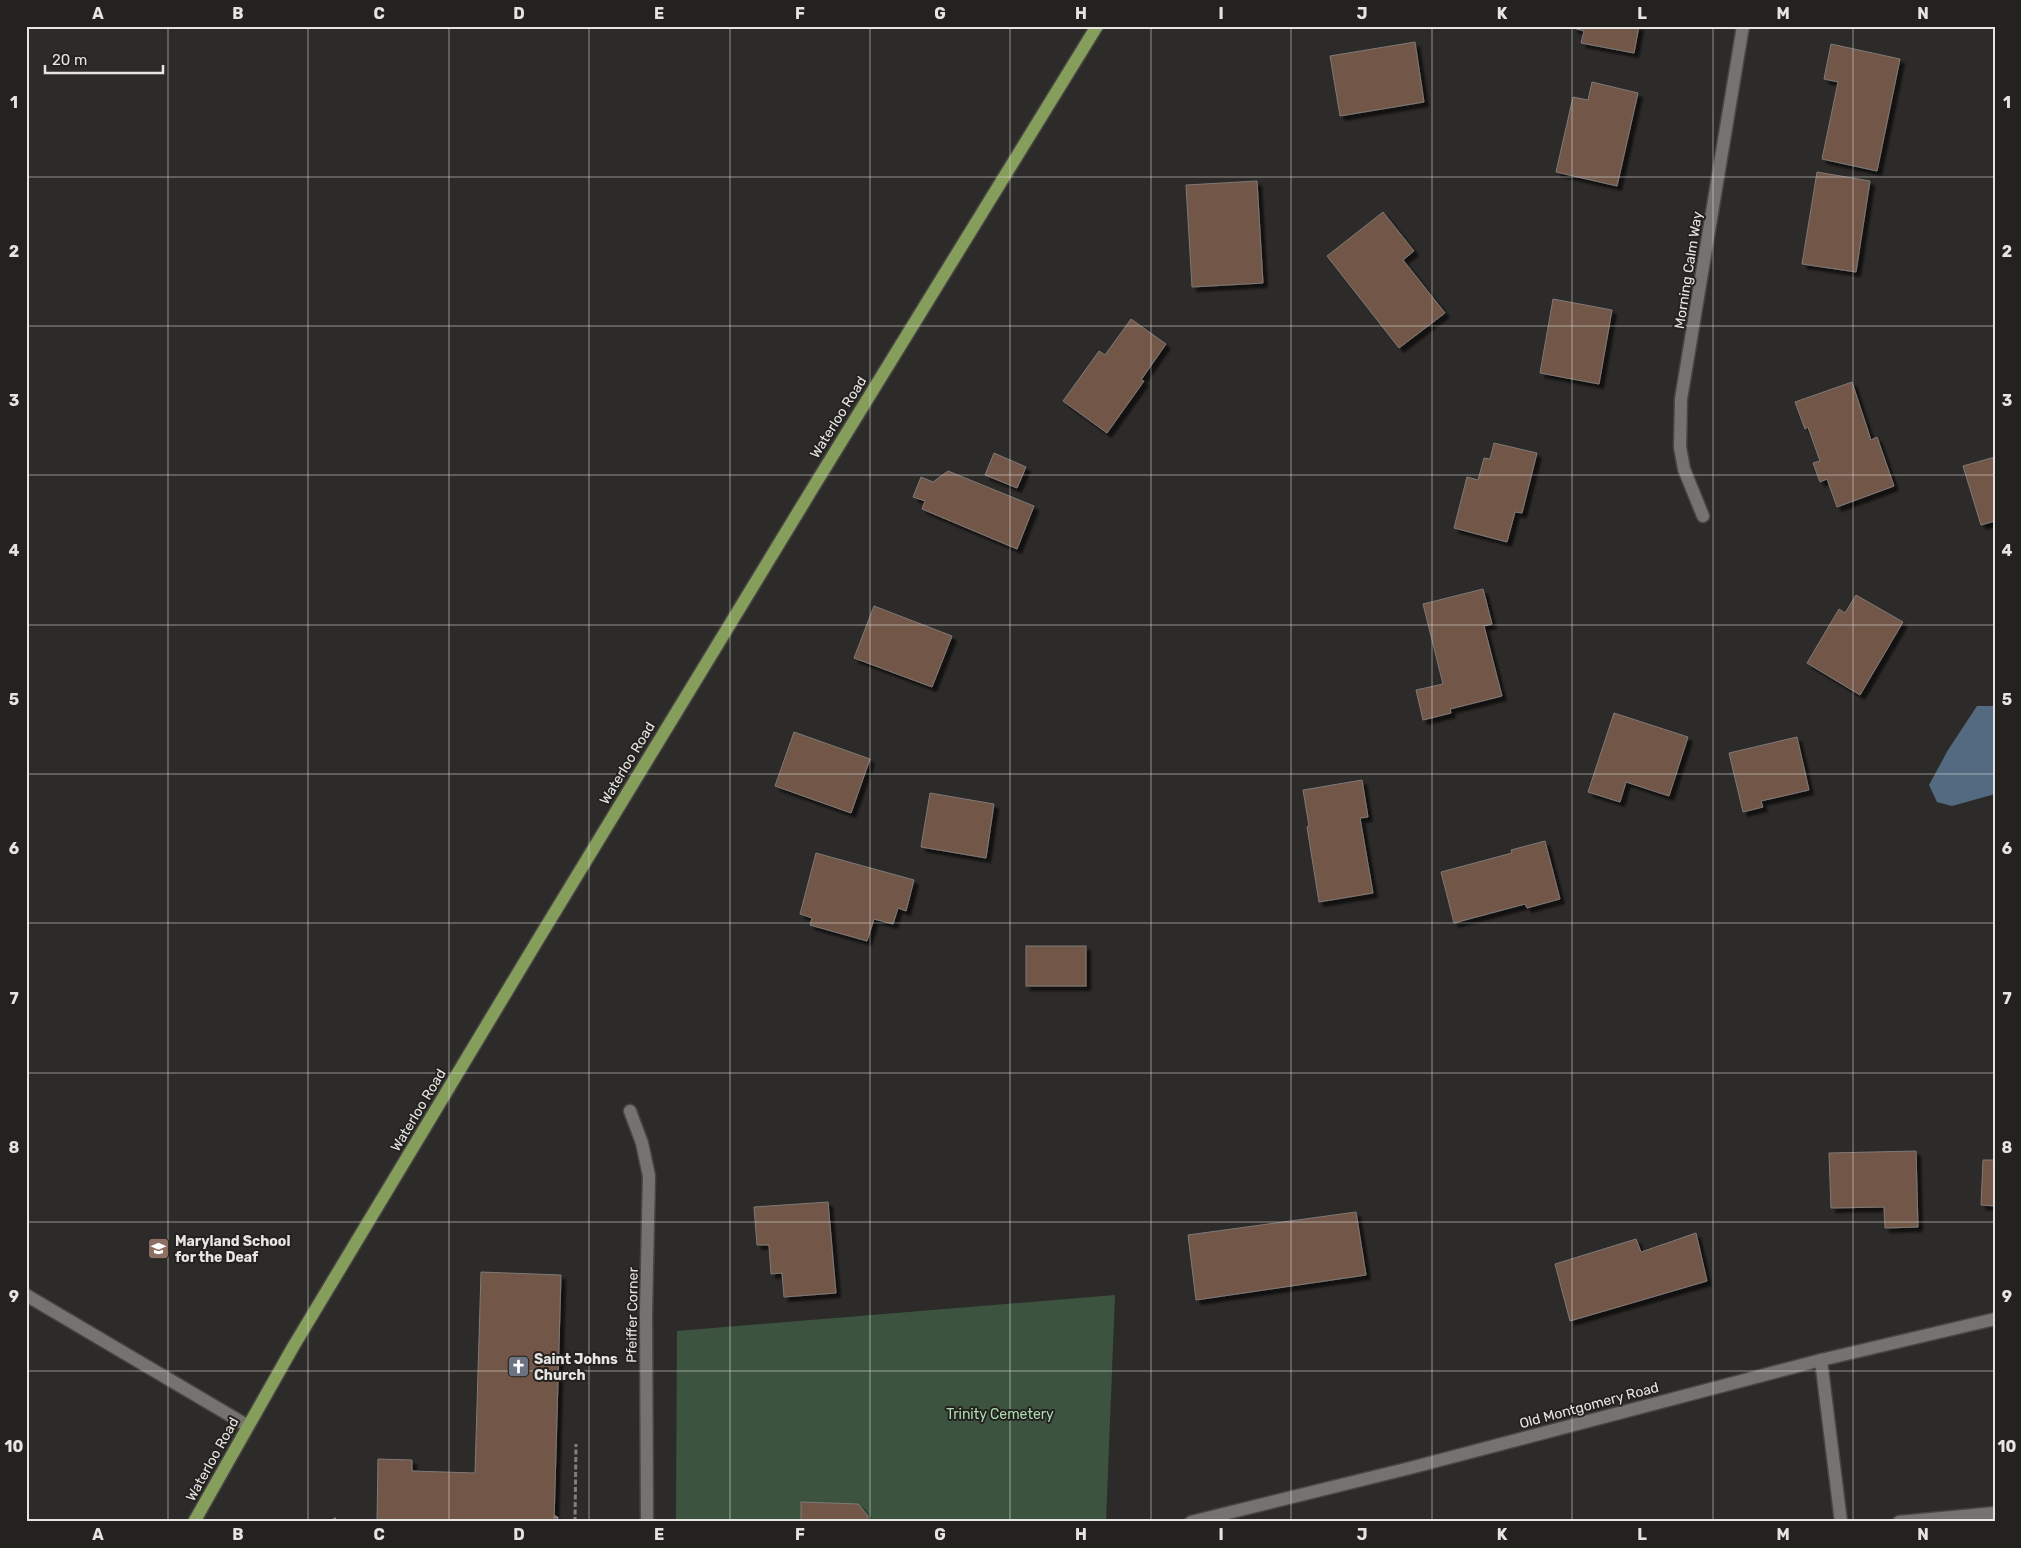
<svg xmlns="http://www.w3.org/2000/svg" width="2021" height="1548" viewBox="0 0 2021 1548" font-family="Rubik,sans-serif">
	<style>
		.green { fill: #3c543f }
		.water { fill: #536a81 }
		.building { fill: #725646; stroke: #7e7a78; filter: url(#shadow) }
		.lines { fill: none; stroke-linecap: round; stroke-linejoin: round }
		.minor-casing { stroke: #484643; stroke-width: 15 }
		.major-casing { stroke: #484643; stroke-width: 15 }
		.path { stroke: #82807e; stroke-width: 3; stroke-dasharray: 5 2.5; stroke-linecap: butt }
		.minor { stroke: #757370; stroke-width: 12 }
		.major { stroke: #869e5c; stroke-width: 12 }
		.grid { fill: none; stroke: #e6e5e3; stroke-width: 1; stroke-opacity: 0.55 }
		.labels { text-anchor: middle; stroke-width: 4; stroke-linejoin: round; paint-order: stroke }
		.street-label { font-size: 14px; fill: #e6e5e3; stroke: #24221f }
		.poi-label { font-size: 14px; font-weight: bold; fill: #e6e5e3; stroke: #24221f; text-anchor: start }
		.park-label { font-size: 14px; fill: #addbb1; stroke: #24221f }
		.neatline { fill: none; stroke: #e6e5e3; stroke-width: 2 }
		.grid-label { font-size: 16px; text-anchor: middle; font-weight: bold; fill: #e6e5e3 }
	</style>
	<defs>
		<filter id="shadow"><feDropShadow dx="4.5" dy="4.5" stdDeviation="1" flood-color="#0009"/></filter>
	</defs>
	<rect width="100%" height="100%" fill="#2d2b29"/>
	<!-- green -->
	<polygon class="green" points="1115,1295 1106,1521 676,1522 677,1331"/>
	<!-- water -->
	<polygon class="water" points="1977,706 1995,706 1995,794 1952,806 1937,802 1929,785 1948,750"/>
	<!-- building -->
	<g class="building">
		<polygon points="1574,26 1639,26 1634,53 1581,43 1584,31 1573,28"/>
		<polygon points="1415,42 1424,102 1340,116 1330,56"/>
		<polygon points="1831,44 1900,59 1877,171 1822,159 1838,82 1824,79"/>
		<polygon points="1592,82 1638,93 1617,186 1556,172 1573,97 1588,100"/>
		<polygon points="1817,172 1870,181 1856,272 1802,264"/>
		<polygon points="1257,181 1263,283 1192,287 1186,185"/>
		<polygon points="1383,212 1414,251 1403,260 1445,313 1399,348 1327,256"/>
		<polygon points="1553,299 1612,310 1599,384 1540,373"/>
		<polygon points="1131,319 1166,344 1141,380 1144,381 1107,433 1063,401 1099,351 1105,355"/>
		<polygon points="1852,382 1871,440 1877,437 1894,486 1837,507 1827,479 1820,482 1813,463 1820,461 1808,427 1805,429 1795,402"/>
		<polygon points="1494,443 1537,453 1522,513 1515,512 1507,542 1454,528 1467,477 1478,480 1484,458 1490,459"/>
		<polygon points="994,453 1026,467 1017,488 985,475"/>
		<polygon points="1995,457 1995,521 1981,525 1963,466"/>
		<polygon points="948,471 1034,506 1017,549 922,509 925,501 913,497 921,477 933,482"/>
		<polygon points="1483,589 1492,624 1484,626 1502,696 1450,709 1451,713 1423,720 1416,690 1443,684 1423,604"/>
		<polygon points="1856,595 1903,622 1860,695 1807,663 1839,609 1845,613"/>
		<polygon points="874,606 952,636 932,687 854,658"/>
		<polygon points="1614,713 1688,737 1669,796 1626,782 1620,802 1588,792"/>
		<polygon points="794,732 870,759 851,813 775,786"/>
		<polygon points="1797,737 1809,790 1761,801 1763,807 1743,812 1729,753"/>
		<polygon points="1362,780 1368,817 1360,818 1373,893 1319,902 1307,827 1309,826 1303,790"/>
		<polygon points="930,793 994,804 986,858 921,847"/>
		<polygon points="1545,841 1560,899 1527,908 1525,904 1454,923 1441,872 1512,853 1511,850"/>
		<polygon points="816,853 914,880 906,911 898,908 893,924 874,919 867,941 810,925 812,918 800,914"/>
		<rect x="1026" y="946" width="60" height="40"/>
		<polygon points="1916,1151 1918,1227 1885,1228 1884,1207 1831,1208 1829,1153"/>
		<polygon points="1983,1160 1995,1160 1995,1206 1981,1205"/>
		<polygon points="828,1202 836,1293 784,1297 782,1273 771,1274 769,1245 757,1245 754,1207"/>
		<polygon points="1356,1212 1366,1275 1196,1300 1188,1235"/>
		<polygon points="1696,1233 1707,1281 1570,1321 1555,1264 1636,1239 1641,1252"/>
		<polygon points="481,1272 561,1275 554,1522 377,1522 378,1459 412,1460 412,1471 475,1473"/>
		<polygon points="801,1502 858,1504 868,1516 868,1522 801,1522"/>
	</g>
	<g class="lines">
		<defs>
			<g id="minor">
				<polyline points="1703,516 1684,469 1680,447 1681,399 1743,26"/>
				<polyline points="630,1111 642,1143 649,1176 646,1312 647,1522"/>
				<polyline points="26,1295 248,1426"/>
				<polyline points="1821,1360 1841,1522"/>
				<polyline points="1191,1522 1410,1468 1821,1360 1995,1319"/>
				<polyline points="1899,1522 1995,1513"/>
			</g>
			<polyline id="major" points="194,1522 293,1347 536,943 814,486 1097,26"/>
		</defs>
		<!-- minor casing -->
		<use href="#minor" class="minor-casing"/>
		<!-- major casing -->
		<use href="#major" class="major-casing"/>
		<!-- path -->
		<g class="path">
			<polyline points="554,1516 563,1522"/>
			<polyline points="334,1518 336,1522"/>
			<polyline points="575,1522 576,1444"/>
		</g>
		<!-- minor -->
		<use href="#minor" class="minor"/>
		<!-- major -->
		<use href="#major" class="major"/>
	</g>
	<!-- grid -->
	<path class="grid" d="M 168,26 L 168,1522M 308,26 L 308,1522M 449,26 L 449,1522M 589,26 L 589,1522M 730,26 L 730,1522M 870,26 L 870,1522M 1010,26 L 1010,1522M 1151,26 L 1151,1522M 1291,26 L 1291,1522M 1432,26 L 1432,1522M 1572,26 L 1572,1522M 1713,26 L 1713,1522M 1853,26 L 1853,1522M 26,177 L 1995,177M 26,326 L 1995,326M 26,475 L 1995,475M 26,625 L 1995,625M 26,774 L 1995,774M 26,923 L 1995,923M 26,1073 L 1995,1073M 26,1222 L 1995,1222M 26,1371 L 1995,1371"/>
	<!-- icons -->
	<defs>
		<symbol id="school-square" viewBox="-11 -11 22 22"><rect x="-9" y="-9" width="18" height="18" rx="4" fill="#8d6e63" stroke="#24221f"/><path d="M0-5L7-2L0 1L-7-2ZM-4 1L0 2.5L4 1V4Q0 6-4 4Z" fill="#fff"/></symbol>
		<symbol id="church-square" viewBox="-11 -11 22 22"><rect x="-9" y="-9" width="18" height="18" rx="4" fill="#6b7280" stroke="#24221f"/><path d="M-1.2-6h2.4v3.5h3.3v2.4h-3.3V6h-2.4V-.1h-3.3v-2.4h3.3Z" fill="#fff"/></symbol>
	</defs>
	<g fill-rule="evenodd">
		<use href="#school-square" x="146" y="1236" width="25" height="25"/>
		<use href="#church-square" x="506" y="1354" width="25" height="25"/>
	</g>
	<g class="labels">
		<!-- street labels -->
		<g class="street-label">
			<text transform="translate(1688 270) rotate(-81)" y="5">Morning Calm Way</text>
			<text transform="translate(838 417) rotate(-58)" y="5">Waterloo Road</text>
			<text transform="translate(627 763) rotate(-59)" y="5">Waterloo Road</text>
			<text transform="translate(418 1110) rotate(-59)" y="5">Waterloo Road</text>
			<text transform="translate(632 1315) rotate(-89)" y="5">Pfeiffer Corner</text>
			<text transform="translate(1589 1405) rotate(-15)" y="5">Old Montgomery Road</text>
			<text transform="translate(212 1459) rotate(-61)" y="5">Waterloo Road</text>
		</g>
		<!-- poi labels -->
		<g class="poi-label">
			<text x="175" y="1246">Maryland School<tspan x="175" dy="16">for the Deaf</tspan></text>
			<text x="534" y="1364">Saint Johns<tspan x="534" dy="16">Church</tspan></text>
		</g>
		<!-- park labels -->
		<g class="park-label">
			<text x="1000" y="1419">Trinity Cemetery</text>
		</g>
	</g>
	<!-- border -->
	<rect width="2021" height="1548" fill="none" stroke="#24221f" stroke-width="55"/>
	<!-- scale -->
	<path d="M45 65v8h118v-8" fill="none" stroke="#e6e5e3" stroke-width="2.5"/>
	<text x="52" y="65" font-size="15" fill="#e6e5e3" stroke="#24221f" stroke-width="4" paint-order="stroke">20 m</text>
	<rect x="28" y="28" width="1966" height="1492" class="neatline"/>
	<g class="grid-label">
		<text x="98" y="19">A</text>
		<text x="238" y="19">B</text>
		<text x="379" y="19">C</text>
		<text x="519" y="19">D</text>
		<text x="659" y="19">E</text>
		<text x="800" y="19">F</text>
		<text x="940" y="19">G</text>
		<text x="1081" y="19">H</text>
		<text x="1221" y="19">I</text>
		<text x="1362" y="19">J</text>
		<text x="1502" y="19">K</text>
		<text x="1642" y="19">L</text>
		<text x="1783" y="19">M</text>
		<text x="1923" y="19">N</text>
		<text x="14" y="108">1</text>
		<text x="2007" y="108">1</text>
		<text x="14" y="257">2</text>
		<text x="2007" y="257">2</text>
		<text x="14" y="406">3</text>
		<text x="2007" y="406">3</text>
		<text x="14" y="556">4</text>
		<text x="2007" y="556">4</text>
		<text x="14" y="705">5</text>
		<text x="2007" y="705">5</text>
		<text x="14" y="854">6</text>
		<text x="2007" y="854">6</text>
		<text x="14" y="1004">7</text>
		<text x="2007" y="1004">7</text>
		<text x="14" y="1153">8</text>
		<text x="2007" y="1153">8</text>
		<text x="14" y="1302">9</text>
		<text x="2007" y="1302">9</text>
		<text x="14" y="1452">10</text>
		<text x="2007" y="1452">10</text>
		<text x="98" y="1540">A</text>
		<text x="238" y="1540">B</text>
		<text x="379" y="1540">C</text>
		<text x="519" y="1540">D</text>
		<text x="659" y="1540">E</text>
		<text x="800" y="1540">F</text>
		<text x="940" y="1540">G</text>
		<text x="1081" y="1540">H</text>
		<text x="1221" y="1540">I</text>
		<text x="1362" y="1540">J</text>
		<text x="1502" y="1540">K</text>
		<text x="1642" y="1540">L</text>
		<text x="1783" y="1540">M</text>
		<text x="1923" y="1540">N</text>
	</g>
</svg>
